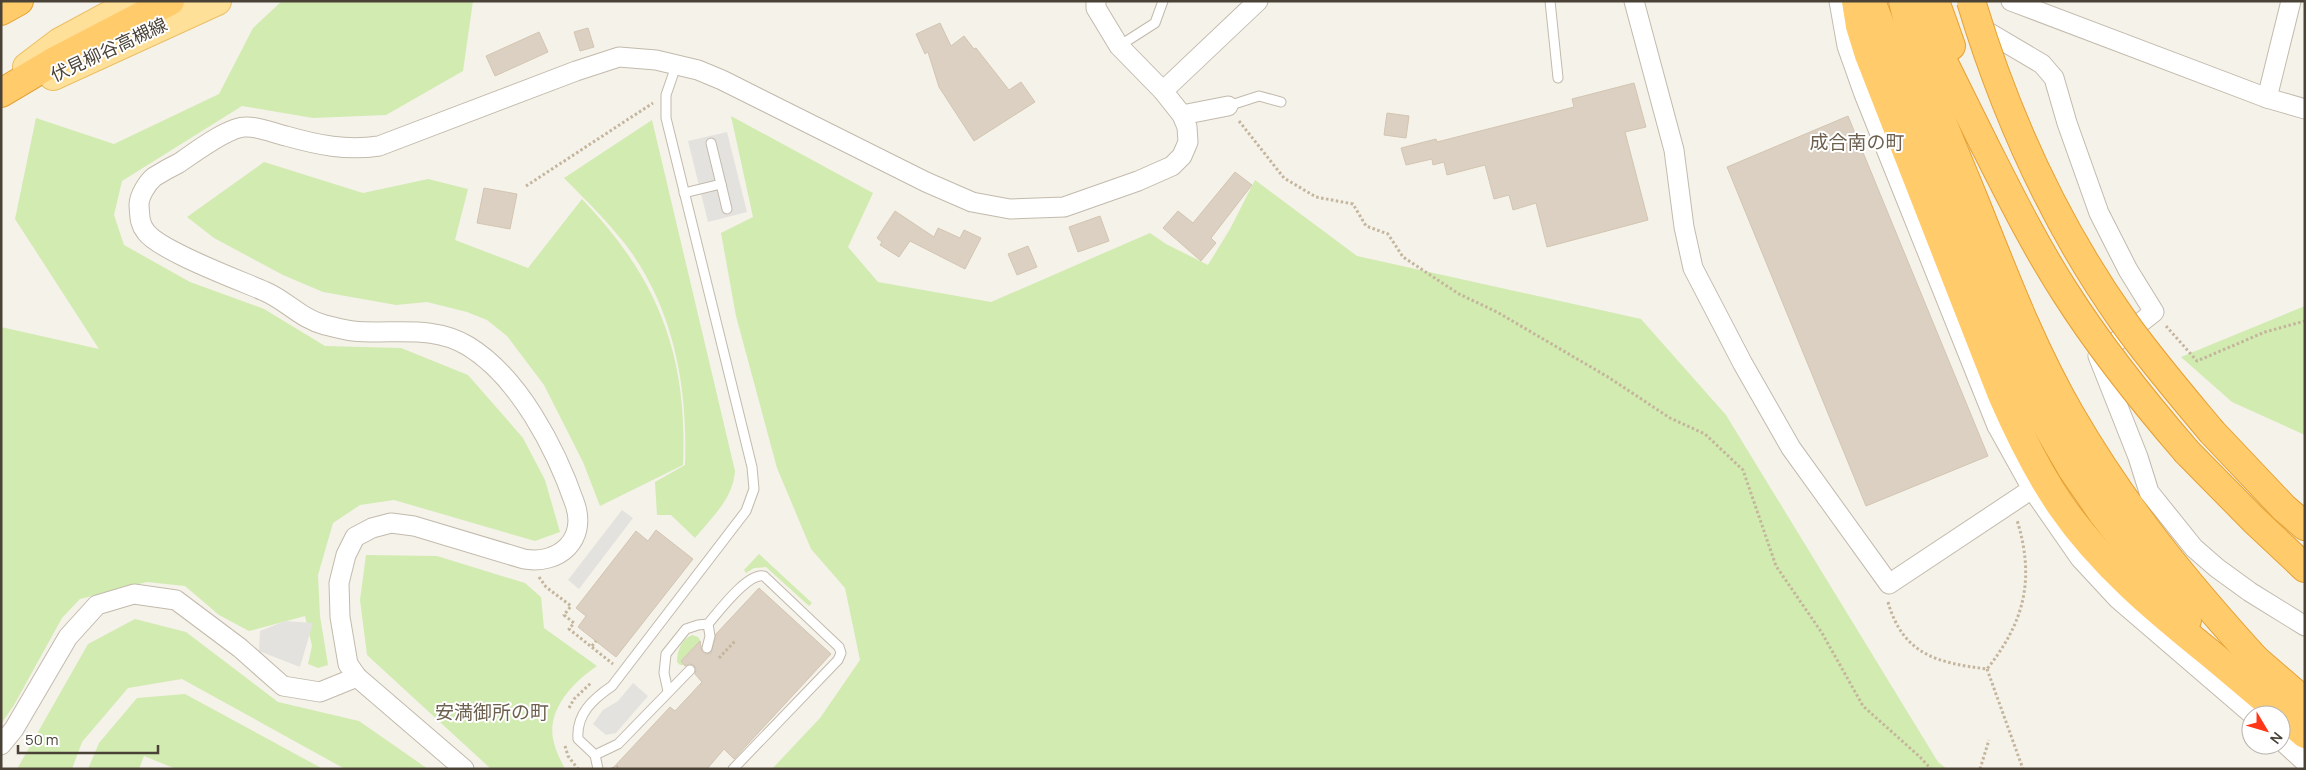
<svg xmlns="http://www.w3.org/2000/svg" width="2306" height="770" viewBox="0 0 2306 770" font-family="Manrope,'Noto Sans JP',sans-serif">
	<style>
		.green { fill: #d2ebb1 }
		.parking { fill: #e4e2de }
		.building { fill: #dbd0c1; stroke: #d3c5b1 }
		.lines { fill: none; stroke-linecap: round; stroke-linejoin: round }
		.lane-casing { stroke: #c2baac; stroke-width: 11 }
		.street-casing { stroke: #c2baac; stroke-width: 21 }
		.primary-casing { stroke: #eabf64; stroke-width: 30 }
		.highway-casing { stroke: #e5a134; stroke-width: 30 }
		.path { stroke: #c4b59c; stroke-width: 3; stroke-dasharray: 2.5 2.5; stroke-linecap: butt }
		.lane { stroke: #fff; stroke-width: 9 }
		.street { stroke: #fff; stroke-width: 19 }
		.primary { stroke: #ffe099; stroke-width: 28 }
		.highway { stroke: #ffcb6b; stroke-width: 28 }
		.highway-bridge-casing { stroke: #e5a134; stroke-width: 30; stroke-linecap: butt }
		.highway-bridge { stroke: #ffcb6b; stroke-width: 28 }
		.labels { text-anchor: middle; stroke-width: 4; stroke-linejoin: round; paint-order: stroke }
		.street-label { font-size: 18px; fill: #4a4237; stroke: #fff }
		.neighbourhood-label { font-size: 19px; fill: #6d604e; stroke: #fff }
	</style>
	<rect width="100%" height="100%" fill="#f5f2ea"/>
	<!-- green -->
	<g class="green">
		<polygon points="282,1 473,1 463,71 386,115 313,118 242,106 122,181 114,215 124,245 190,282 264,309 325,346 401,348 468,375 523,438 545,480 560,532 535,541 394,500 360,505 333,523 318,575 320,616 328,665 318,668 308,664 312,646 305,616 249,631 219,615 185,586 147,582 80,599 62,618 14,705 1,724 1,327 99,349 15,219 36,118 114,144 219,94 253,28"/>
		<polygon points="731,116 873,193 848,247 878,282 991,302 1150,233 1166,244 1208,265 1230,229 1255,180 1357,256 1641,319 1726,415 1938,762 1947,769 772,769 820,718 860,660 845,588 811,549 777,468 736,316 721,233 753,217"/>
		<path d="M 652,120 L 735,471 C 733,499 712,517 695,538 L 671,515 L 657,515 L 655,482 L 685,465 C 688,387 674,309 626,245 C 607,221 586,200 564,178 Z"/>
		<path d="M 264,162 L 363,193 L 428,179 L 468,189 L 455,240 L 528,268 L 582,199 C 658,278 688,355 683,465 L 600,506 L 583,462 L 544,385 L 507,336 L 487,320 L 467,312 L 427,302 L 396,305 L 323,292 L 283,275 L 214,238 L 187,217 Z"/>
		<polygon points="2305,306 2305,435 2232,402 2181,357"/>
		<polygon points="759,554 812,603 809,606 766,567 754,568 746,573 744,570"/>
		<path d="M 366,555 L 437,556 L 525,583 L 541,597 L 544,628 L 597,666 C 573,682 545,711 554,743 C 556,752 561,761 565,769 L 491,769 L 367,655 L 360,600 Z"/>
		<polygon points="135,619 186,632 278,702 359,721 428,769 345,769 182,679 128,688 82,742 72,769 17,769 88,644"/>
		<path d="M 692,635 L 698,637 L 702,643 L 700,641 L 681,661 L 684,665 L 680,665 L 677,662 C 677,651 681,640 692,635 Z"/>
		<polygon points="185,694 323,769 324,769 176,769 144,756 139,769 88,769 99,743 137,698"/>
	</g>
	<!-- parking -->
	<g class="parking">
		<polygon points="727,132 747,212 708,222 688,141"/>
		<polygon points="622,510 633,518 579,589 568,580"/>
		<polygon points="285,621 313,623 300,667 259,651 260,631"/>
		<polygon points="633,683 648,696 616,733 606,735 593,724 603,710 618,701"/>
	</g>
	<!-- building -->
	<g class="building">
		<polygon points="940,23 951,46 964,36 974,49 976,48 1009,90 1021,82 1035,102 974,141 939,87 928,52 925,54 916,34"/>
		<polygon points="588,28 594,47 580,51 574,32"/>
		<polygon points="539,32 548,52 495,76 486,56"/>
		<polygon points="1634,83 1646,127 1625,132 1648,220 1547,247 1536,203 1513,210 1509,195 1494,199 1485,165 1447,175 1444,162 1433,165 1432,159 1406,165 1401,148 1436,139 1437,142 1574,107 1572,99"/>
		<polygon points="1387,113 1409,116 1406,138 1384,135"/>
		<polygon points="1848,116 1988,456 1866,506 1727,167"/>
		<polygon points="1235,172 1252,185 1211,238 1216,243 1201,261 1163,228 1178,211 1193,223"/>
		<polygon points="484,188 517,194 510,229 477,223"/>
		<polygon points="895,211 934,237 938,228 960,238 964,230 981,238 965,269 910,241 899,257 880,245 882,242 877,238"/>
		<polygon points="1100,216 1109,241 1078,252 1069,227"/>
		<polygon points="1028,246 1037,267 1017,275 1008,254"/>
		<polygon points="656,530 693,559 616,657 578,627 586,616 576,608 636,531 648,541"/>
		<polygon points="759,588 831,654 734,759 724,749 707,769 612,769 670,707 675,711 702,682 695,674 696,669 694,665 689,664 685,666 681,661 700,641 702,652 706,654 711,653 716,634"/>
	</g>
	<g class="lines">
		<defs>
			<g id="lane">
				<polyline points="1550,1 1558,78"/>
				<polyline points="1119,46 1155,23 1163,1"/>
				<path d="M 676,66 L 666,95 L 666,118 L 752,467 L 754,489 L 746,511 L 612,686 C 593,699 576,714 578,739 L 595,755 L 618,744 L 690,670"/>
				<polyline points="1228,106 1259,96 1281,102"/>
				<polyline points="721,184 727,209"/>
				<polyline points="684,193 721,184 711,143"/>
				<path d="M 707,648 L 710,636 L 708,624 C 719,611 748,572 764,576 L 839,647 L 841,653 L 838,660 L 733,769"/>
				<polyline points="668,691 664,673 666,654 686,629 698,625 708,624"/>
				<polyline points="595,755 598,769"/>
			</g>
			<g id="street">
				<polyline points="1634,1 1674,150 1684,227 1693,268 1743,364 1791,448 1889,584 2032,489"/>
				<polyline points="1839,1 1847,46 1864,94 1997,426 2032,489 2080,558 2118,599 2253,715"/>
				<polyline points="2011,1 2267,98 2305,109"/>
				<polyline points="1976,25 2042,64 2054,78 2067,123 2099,213 2128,270 2154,312 2098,356 2138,457 2149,492 2194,548 2217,568 2250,592 2305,626"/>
				<polyline points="1163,91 1258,1"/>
				<polyline points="2267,98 2291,1"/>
				<polyline points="1182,115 1228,106"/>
				<polyline points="2281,740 2305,762"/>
				<polyline points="1,745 14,729 68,637 97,605 134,594 176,600 240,648 283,686 320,692 357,677"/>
				<path d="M 464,769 L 357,677 L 348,664 L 340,617 L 339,583 L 346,555 L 355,537 L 372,528 L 391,523 L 414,526 L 524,559 C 559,565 587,540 575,504 C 556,449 519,377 468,346 C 432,324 392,335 353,331 C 344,330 334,327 325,325 C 301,319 286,300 264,291 C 239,280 160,251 146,232 C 139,223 140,216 139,205 C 139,196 147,183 154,177 C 162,172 171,167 179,163 C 194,153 228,127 245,127 C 258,126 273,133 286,136 C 318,145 346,151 379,146 L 576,71 L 619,57 L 656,60 L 698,70 L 722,80 L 926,182 L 972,202 L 1010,209 L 1064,207 L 1138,181 L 1172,166 L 1182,156 L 1188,142 L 1187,127 L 1182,115 L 1163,91 L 1119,46 L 1096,8 L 1096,1"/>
			</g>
			<g id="primary">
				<polyline points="27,67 60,42 136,1"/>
				<polyline points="53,76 217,1"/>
			</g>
			<g id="highway">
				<path d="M 1856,1 L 1860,26 L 1869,55 L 2002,395 C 2019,434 2037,471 2061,506 C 2102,565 2156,610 2212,655 C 2243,681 2274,707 2305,734"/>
				<polyline points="1871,1 1975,271 2015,363 2043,419 2072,469 2103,514 2187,620"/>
				<path d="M 1903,1 C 1918,69 1946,131 1972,195 C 2002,269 2030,345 2070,414 C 2125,509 2186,583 2259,663"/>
				<polyline points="1935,1 1951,46"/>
				<polyline points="1917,9 1983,142"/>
				<polyline points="1,11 19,1"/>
				<polyline points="1,93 53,62 170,1"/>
				<polyline points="2212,432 2284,508 2305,526"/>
				<polyline points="2187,452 2254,520 2305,568"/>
				<polyline points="2246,651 2305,702"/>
			</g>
		</defs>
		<!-- lane casing -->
		<use href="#lane" class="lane-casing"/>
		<!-- street casing -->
		<use href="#street" class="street-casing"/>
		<!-- primary casing -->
		<use href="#primary" class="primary-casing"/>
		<!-- highway casing -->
		<use href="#highway" class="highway-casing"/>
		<!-- path -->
		<g class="path">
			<polyline points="1239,121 1284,178 1316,197 1353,204 1366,226 1388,234 1403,257 1459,294 1497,312 1608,377 1670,418 1705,434 1743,470 1776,566 1822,633 1863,706 1920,757 1931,769"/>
			<polyline points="526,186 653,103"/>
			<polyline points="2166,326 2197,361 2265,332 2305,321"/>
			<polyline points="539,577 546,587 571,606 564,615 574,623 569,629 613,664"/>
			<path d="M 1888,602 C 1903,655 1938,663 1987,669 C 2025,621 2035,579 2017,520"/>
			<polyline points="592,646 596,641"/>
			<polyline points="719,658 735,641"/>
			<polyline points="1987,669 2023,769"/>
			<polyline points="569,708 574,699 591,683"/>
			<polyline points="565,746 568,756 578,769"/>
			<polyline points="612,769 618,767"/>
			<polyline points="1980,769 1989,740"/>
		</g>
		<!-- lane -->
		<use href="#lane" class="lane"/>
		<!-- street -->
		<use href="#street" class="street"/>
		<!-- primary -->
		<use href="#primary" class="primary"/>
		<!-- highway -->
		<use href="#highway" class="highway"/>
		<defs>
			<g id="highway-bridge">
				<path d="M 1971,1 C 2005,114 2056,226 2124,322 C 2151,360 2182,396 2212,432"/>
				<path d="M 1983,142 C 2009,193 2034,244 2065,292 C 2101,349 2143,401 2187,452"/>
			</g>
		</defs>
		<!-- highway-bridge casing -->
		<use href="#highway-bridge" class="highway-bridge-casing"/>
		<!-- highway-bridge -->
		<use href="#highway-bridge" class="highway-bridge"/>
	</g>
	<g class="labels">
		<!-- street labels -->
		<g class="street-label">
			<text transform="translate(109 50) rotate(-25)" y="6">伏見柳谷高槻線</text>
		</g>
		<!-- neighbourhood labels -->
		<g class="neighbourhood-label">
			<text x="1857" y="149">成合南の町</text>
			<text x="492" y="719">安満御所の町</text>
		</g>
	</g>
	<!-- border -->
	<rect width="2306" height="770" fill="none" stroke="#4a4237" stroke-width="5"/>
	<!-- north arrow -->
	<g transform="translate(2266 730) rotate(128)"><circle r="24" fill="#ffffff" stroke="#b7b3af"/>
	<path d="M0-4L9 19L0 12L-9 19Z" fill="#ff3617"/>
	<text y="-8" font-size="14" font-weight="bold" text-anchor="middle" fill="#4a4237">N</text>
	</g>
	<!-- scale -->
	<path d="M18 745v8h140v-8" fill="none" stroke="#4a4237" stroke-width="2.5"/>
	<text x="25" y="745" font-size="15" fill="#4a4237" stroke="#ffffff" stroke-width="4" paint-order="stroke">50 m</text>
</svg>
